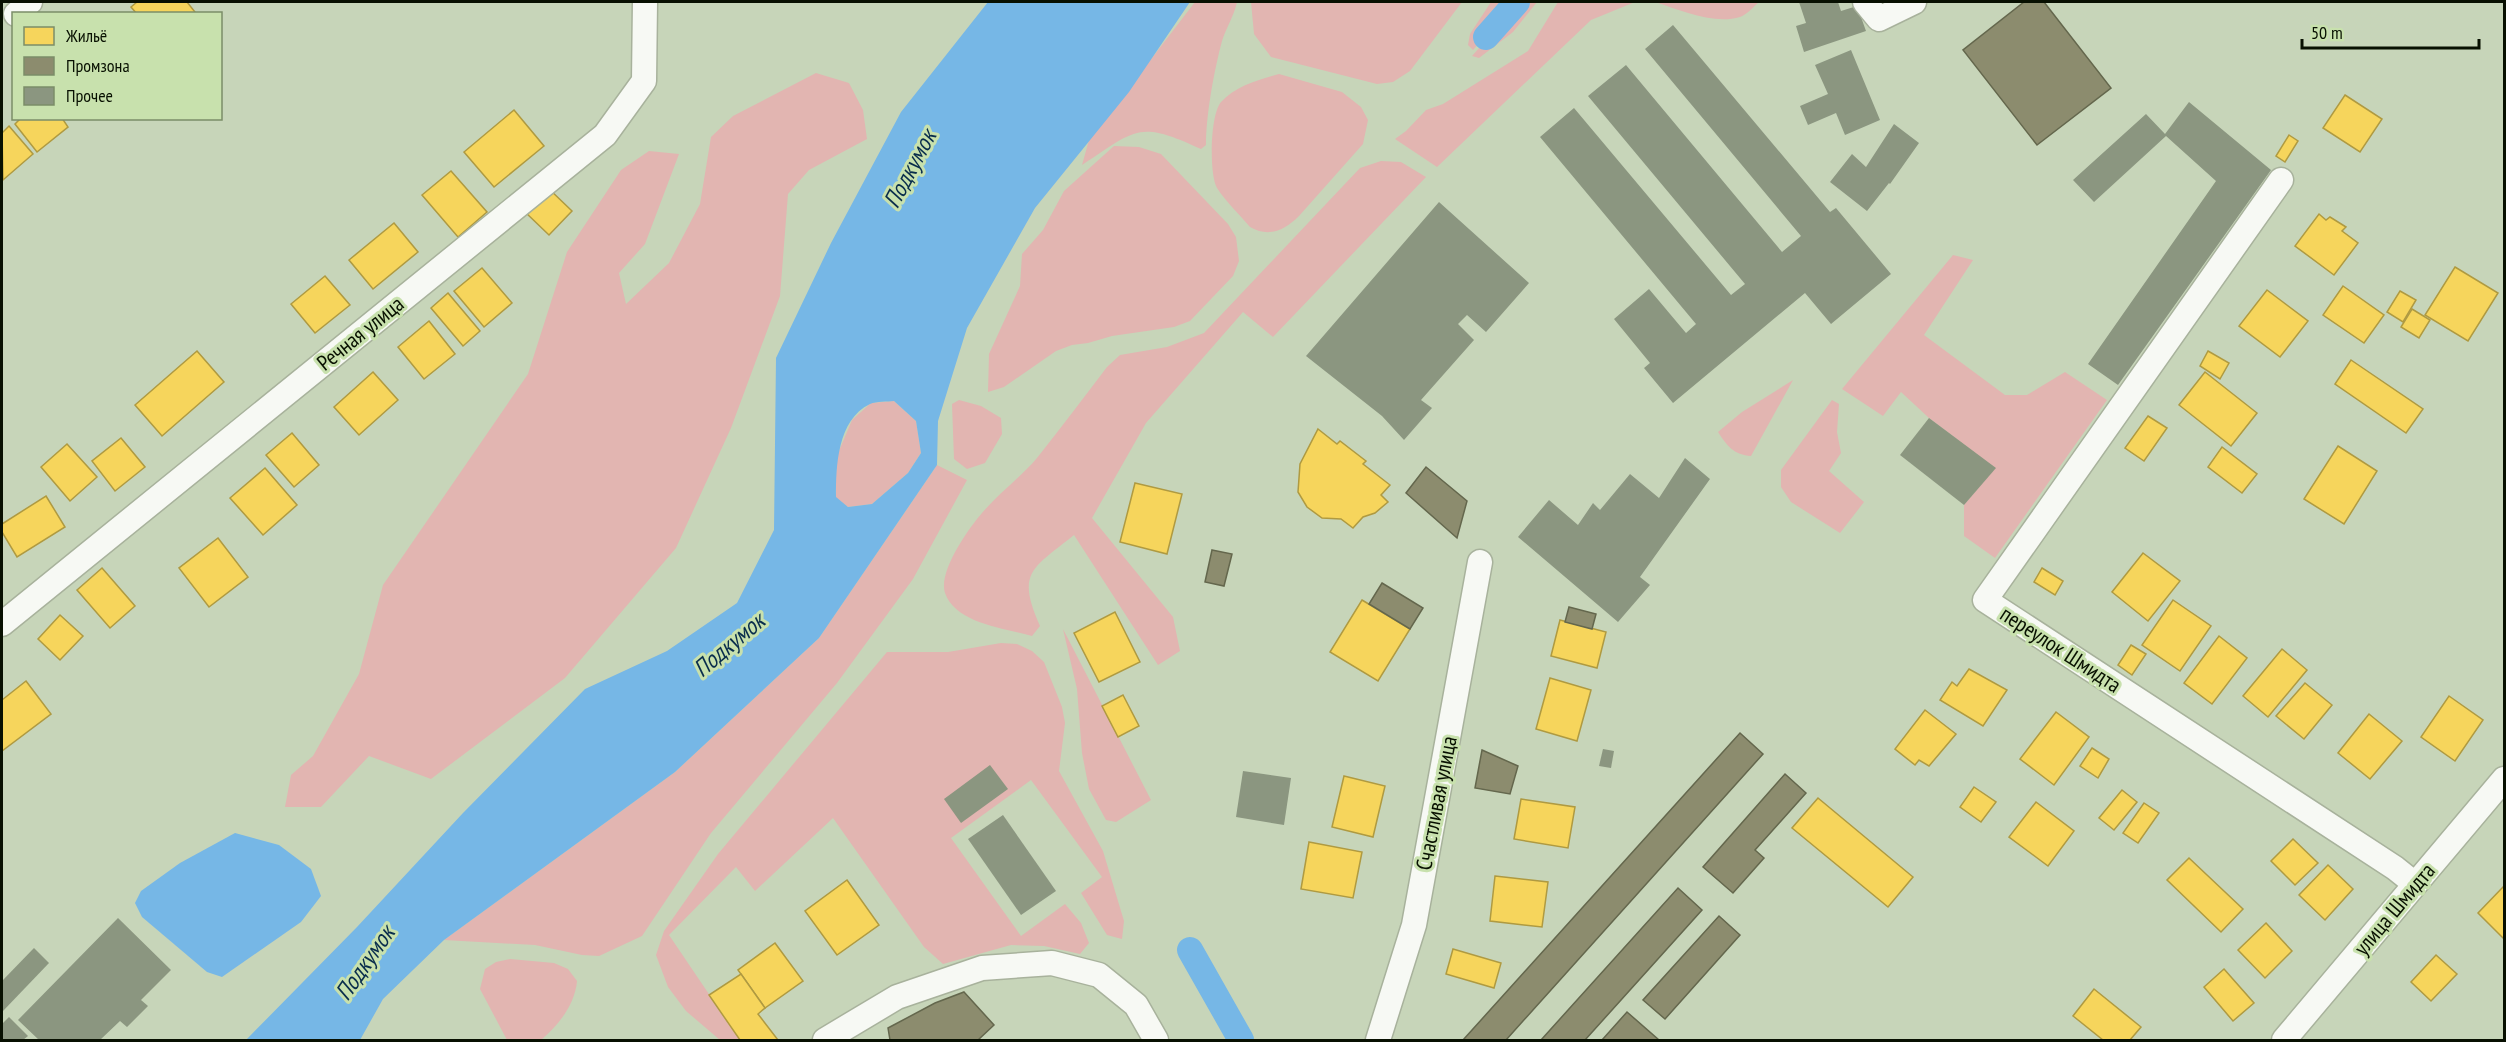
<svg xmlns="http://www.w3.org/2000/svg" width="2506" height="1042" viewBox="0 0 2506 1042" font-family="'PT Sans Narrow',sans-serif">
	<style>
		.green { fill: #e2b5b1 }
		.water { fill: #76b7e6; fill-rule: evenodd }
		.homes { fill: #f6d55c; stroke: #af9a41; stroke-width: 1.5 }
		.industry { fill: #8c8c6e; stroke: #64674d; stroke-width: 1.5 }
		.lines { fill: none; stroke-linecap: round; stroke-linejoin: round }
		.canal { stroke: #76b7e6; stroke-width: 26 }
		.building { fill: #8b9680 }
		.street-casing { stroke: #a8b29c; stroke-width: 27 }
		.street { stroke: #f7f9f4; stroke-width: 24 }
		.labels { text-anchor: middle; stroke-width: 6; stroke-linejoin: round; paint-order: stroke }
		.street-label { font-size: 22px; fill: #081001; stroke: #c8e1ad }
		.water-label { font-size: 24px; font-style: italic; fill: #092d4c; stroke: #c8e1ad }
	</style>
	<rect width="100%" height="100%" fill="#c7d5b9"/>
	<!-- green -->
	<g class="green">
		<path d="M 1195,2 L 1237,2 C 1234,16 1226,28 1222,41 C 1214,71 1206,115 1206,145 L 1201,149 C 1138,120 1137,129 1082,165 L 1089,140 Z"/>
		<polygon points="1251,2 1462,2 1410,71 1393,82 1377,84 1271,57 1254,34"/>
		<polygon points="1491,2 1515,2 1473,50 1468,45 1470,34"/>
		<polygon points="1520,2 1537,2 1513,32 1479,58 1472,56"/>
		<polygon points="1558,2 1635,2 1591,20 1437,167 1395,139 1406,131 1426,110 1443,104 1528,51"/>
		<path d="M 1655,2 L 1759,2 C 1753,7 1748,14 1740,17 C 1714,25 1680,10 1655,2 Z"/>
		<polygon points="816,73 849,83 863,110 867,139 809,170 788,194 780,296 731,428 676,548 565,678 431,779 369,756 321,807 285,807 291,775 313,756 359,674 383,585 528,374 567,252 621,170 649,151 679,154 645,244 619,273 626,304 669,263 700,204 711,137 733,116"/>
		<path d="M 1279,74 L 1342,92 L 1361,107 L 1368,120 L 1363,144 L 1299,216 C 1285,230 1269,238 1250,227 C 1240,215 1226,202 1217,188 C 1209,174 1210,115 1221,102 C 1235,86 1260,79 1279,74 Z"/>
		<polygon points="1114,146 1139,147 1161,154 1228,224 1236,237 1239,261 1233,276 1190,321 1174,327 1112,336 1088,343 1072,345 1056,351 1004,387 988,392 989,354 1020,286 1022,254 1043,230 1064,191"/>
		<path d="M 1381,161 L 1401,162 L 1426,177 L 1273,337 L 1243,312 L 1146,423 L 1092,518 L 1173,617 L 1180,651 L 1158,665 L 1074,535 C 1032,569 1016,572 1040,626 L 1032,636 C 1005,628 956,624 945,593 C 938,572 968,529 982,513 C 999,493 1020,478 1037,458 C 1061,428 1084,397 1107,367 L 1120,355 L 1167,347 L 1204,333 L 1360,168 Z"/>
		<polygon points="1953,255 1973,260 1924,335 2005,395 2027,395 2065,372 2107,400 1995,558 1964,536 1964,505 1995,468 1929,418 1901,392 1883,416 1842,389"/>
		<path d="M 1793,380 L 1751,456 C 1734,455 1727,446 1718,432 L 1742,412 Z"/>
		<polygon points="959,400 981,406 1001,418 1002,434 985,463 967,469 954,459 952,404"/>
		<polygon points="1832,400 1839,404 1837,432 1841,453 1829,471 1864,502 1840,533 1791,502 1781,487 1781,470"/>
		<polygon points="894,401 916,421 921,453 908,473 872,504 848,507 836,498 836,458 852,420 871,403"/>
		<polygon points="937,465 967,480 913,579 837,683 711,833 642,936 599,956 582,955 535,945 444,940 675,772 819,638"/>
		<polygon points="1063,629 1151,800 1116,822 1106,820 1089,789 1082,753 1077,689"/>
		<polygon points="1001,643 1017,644 1032,651 1044,662 1062,707 1065,723 1059,771 1103,851 1124,921 1122,939 1107,935 1081,893 1102,877 1031,780 951,838 1021,936 1065,904 1081,923 1089,943 1080,954 1044,946 1011,945 943,964 924,947 833,818 755,891 736,867 669,935 740,1040 720,1040 686,1011 668,987 656,955 664,931 718,854 887,652 948,652"/>
		<path d="M 510,959 L 554,963 L 568,969 L 577,981 C 575,1004 559,1025 541,1040 L 507,1040 L 480,989 L 485,969 L 496,962 Z"/>
	</g>
	<!-- water -->
	<g class="water">
		<path d="M 988,2 L 1190,2 L 1129,92 L 1035,208 L 967,328 L 938,421 L 937,465 L 819,638 L 675,772 L 444,940 L 383,999 L 360,1040 L 246,1040 L 357,927 L 463,813 L 585,689 L 667,651 L 737,603 L 774,530 L 776,358 L 831,243 L 901,112 ZM 894,401 L 916,421 L 921,453 L 908,473 L 872,504 L 848,507 L 836,497 C 836,467 837,420 870,404 C 877,401 887,402 894,401 Z"/>
		<polygon points="235,833 279,845 311,869 321,896 301,922 222,977 207,972 142,917 135,903 141,891 180,863"/>
	</g>
	<!-- homes -->
	<g class="homes">
		<polygon points="137,2 187,2 195,12 192,14 137,14 131,7"/>
		<polygon points="2345,95 2382,119 2360,152 2323,128"/>
		<polygon points="514,110 544,146 494,187 464,152"/>
		<polygon points="21,118 62,118 68,127 37,152 15,124"/>
		<polygon points="9,126 33,154 3,180 2,133"/>
		<polygon points="2289,135 2298,141 2285,162 2276,156"/>
		<polygon points="451,171 487,212 458,237 422,195"/>
		<polygon points="547,187 572,211 549,235 524,211"/>
		<polygon points="2319,214 2326,220 2330,217 2346,227 2342,231 2358,243 2334,275 2295,246"/>
		<polygon points="394,223 418,252 373,289 349,260"/>
		<polygon points="2455,267 2498,293 2468,341 2425,315"/>
		<polygon points="482,268 512,303 484,327 454,291"/>
		<polygon points="325,276 350,305 315,333 291,304"/>
		<polygon points="2343,286 2384,315 2364,343 2323,315"/>
		<polygon points="2267,290 2308,321 2280,357 2239,326"/>
		<polygon points="2400,291 2416,300 2403,322 2387,312"/>
		<polygon points="448,293 480,331 463,346 431,308"/>
		<polygon points="2412,309 2430,320 2419,338 2401,327"/>
		<polygon points="429,321 455,354 424,379 398,347"/>
		<polygon points="197,351 224,382 162,436 135,405"/>
		<polygon points="2208,351 2229,363 2220,379 2200,366"/>
		<polygon points="2351,360 2423,409 2406,433 2335,384"/>
		<polygon points="373,372 398,400 359,435 334,407"/>
		<polygon points="2205,372 2257,413 2231,446 2179,405"/>
		<polygon points="2148,416 2167,428 2144,461 2125,448"/>
		<polygon points="1318,429 1337,444 1340,441 1366,461 1363,464 1390,485 1381,495 1388,502 1375,513 1363,517 1353,528 1341,519 1322,518 1307,507 1298,492 1300,464"/>
		<polygon points="292,433 319,465 294,487 266,455"/>
		<polygon points="121,438 145,467 115,491 92,461"/>
		<polygon points="67,444 97,477 70,501 41,467"/>
		<polygon points="2338,446 2377,471 2344,524 2304,499"/>
		<polygon points="2222,447 2257,474 2242,493 2208,467"/>
		<polygon points="265,468 297,505 263,535 230,498"/>
		<polygon points="1135,483 1182,494 1167,554 1120,542"/>
		<polygon points="46,496 65,527 17,557 2,532 2,524"/>
		<polygon points="218,538 248,577 209,607 179,568"/>
		<polygon points="2143,553 2180,581 2148,621 2112,592"/>
		<polygon points="102,568 135,606 110,628 77,590"/>
		<polygon points="2042,568 2063,581 2055,595 2034,582"/>
		<polygon points="1362,600 1410,629 1378,681 1330,652"/>
		<polygon points="2173,600 2211,626 2180,671 2142,645"/>
		<polygon points="1115,612 1140,662 1099,682 1074,633"/>
		<polygon points="60,615 83,636 60,660 38,639"/>
		<polygon points="1560,620 1606,632 1597,668 1551,656"/>
		<polygon points="2219,636 2247,658 2212,704 2184,683"/>
		<polygon points="2131,645 2146,654 2132,675 2118,665"/>
		<polygon points="2282,649 2307,670 2268,717 2243,696"/>
		<polygon points="1969,669 2007,690 1983,726 1940,700 1952,682 1957,686"/>
		<polygon points="1550,678 1591,690 1577,741 1536,729"/>
		<polygon points="26,681 51,714 2,751 2,700"/>
		<polygon points="2305,683 2332,705 2304,739 2276,716"/>
		<polygon points="1123,695 1139,726 1118,737 1102,706"/>
		<polygon points="2449,696 2483,720 2455,761 2421,737"/>
		<polygon points="1925,710 1956,734 1929,766 1919,760 1915,765 1895,749"/>
		<polygon points="2056,712 2089,737 2054,785 2020,759"/>
		<polygon points="2369,714 2402,741 2370,779 2338,753"/>
		<polygon points="2092,748 2109,759 2098,778 2080,766"/>
		<polygon points="1344,776 1385,786 1373,837 1332,827"/>
		<polygon points="1974,787 1996,802 1981,822 1960,807"/>
		<polygon points="2122,790 2137,802 2114,830 2099,818"/>
		<polygon points="1818,798 1913,877 1888,907 1792,828"/>
		<polygon points="1521,799 1575,807 1568,848 1514,839"/>
		<polygon points="2036,802 2074,831 2048,866 2009,837"/>
		<polygon points="2144,803 2159,813 2138,843 2123,833"/>
		<polygon points="2293,839 2318,863 2295,885 2271,861"/>
		<polygon points="1309,842 1362,852 1353,898 1301,889"/>
		<polygon points="2189,858 2243,909 2221,932 2167,880"/>
		<polygon points="2328,865 2353,889 2325,920 2299,895"/>
		<polygon points="1495,876 1548,882 1542,927 1490,921"/>
		<polygon points="847,880 879,925 837,955 805,911"/>
		<polygon points="2503,887 2504,889 2504,939 2478,913"/>
		<polygon points="2266,923 2292,951 2265,978 2238,950"/>
		<polygon points="775,943 803,981 765,1008 738,970"/>
		<polygon points="1453,949 1501,963 1494,988 1446,974"/>
		<polygon points="2436,955 2457,974 2431,1001 2411,982"/>
		<polygon points="2224,969 2254,1003 2233,1021 2204,987"/>
		<polygon points="741,974 765,1008 758,1014 778,1040 740,1040 709,995"/>
		<polygon points="2094,989 2141,1027 2130,1040 2103,1040 2073,1016"/>
	</g>
	<!-- industry -->
	<g class="industry">
		<polygon points="2024,2 2044,2 2111,88 2037,145 1963,50"/>
		<polygon points="1426,467 1467,501 1457,538 1406,493"/>
		<polygon points="1212,550 1232,554 1224,586 1205,582"/>
		<polygon points="1382,583 1423,608 1410,629 1369,604"/>
		<polygon points="1569,607 1596,614 1592,629 1565,622"/>
		<polygon points="1740,733 1763,754 1506,1040 1463,1040"/>
		<polygon points="1482,750 1518,766 1510,794 1475,788"/>
		<polygon points="1785,774 1806,793 1755,850 1764,858 1733,893 1703,867"/>
		<polygon points="1678,888 1702,910 1585,1040 1541,1040"/>
		<polygon points="1719,916 1740,935 1665,1019 1643,1000"/>
		<polygon points="964,992 994,1025 978,1040 890,1040 888,1028 935,1003"/>
		<polygon points="1627,1012 1659,1040 1602,1040"/>
	</g>
	<g class="lines">
		<!-- canal -->
		<g class="canal">
			<polyline points="1486,37 1517,2"/>
			<polyline points="1190,950 1241,1040"/>
		</g>
	</g>
	<!-- building -->
	<g class="building">
		<polygon points="1799,2 1838,2 1841,11 1857,6 1866,31 1804,52 1796,26 1806,23"/>
		<polygon points="1673,25 1830,212 1836,208 1891,274 1831,324 1805,293 1673,403 1644,368 1650,363 1614,319 1649,289 1686,333 1696,324 1540,137 1574,108 1731,295 1745,284 1588,96 1626,65 1782,252 1801,236 1645,49"/>
		<polygon points="1851,50 1880,120 1845,135 1836,113 1808,125 1800,106 1828,94 1815,65"/>
		<polygon points="2189,102 2271,170 2118,385 2088,364 2216,181 2166,136 2094,202 2073,180 2146,114 2165,134"/>
		<polygon points="1894,124 1919,143 1890,184 1889,183 1867,211 1830,182 1852,154 1866,167"/>
		<polygon points="1439,202 1529,283 1486,332 1467,315 1458,324 1474,340 1421,400 1432,408 1404,440 1382,416 1306,356"/>
		<polygon points="1929,418 1996,468 1964,505 1900,455"/>
		<polygon points="1685,458 1710,479 1640,577 1650,585 1618,622 1518,537 1549,500 1578,525 1593,503 1600,510 1630,474 1659,498"/>
		<polygon points="1603,749 1614,751 1611,768 1599,766"/>
		<polygon points="990,765 1008,789 961,823 944,799"/>
		<polygon points="1243,771 1291,778 1284,825 1236,817"/>
		<polygon points="1003,815 1056,891 1021,915 968,839"/>
		<polygon points="118,918 171,970 141,1000 148,1006 127,1027 120,1021 100,1040 39,1040 18,1020"/>
		<polygon points="34,948 49,963 3,1011 2,981"/>
		<polygon points="9,1017 28,1036 23,1040 2,1040 2,1024"/>
	</g>
	<g class="lines">
		<defs>
			<g id="street">
				<polyline points="1865,2 1879,19 1914,2"/>
				<polyline points="16,14 30,2"/>
				<polyline points="2281,180 1985,600 2395,868 2415,884"/>
				<polyline points="2,624 605,135 644,81 645,2"/>
				<polyline points="825,1040 897,997 982,968 1052,963 1099,975 1136,1005 1156,1040"/>
				<polyline points="1378,1040 1414,925 1480,562"/>
				<polyline points="2284,1040 2504,779"/>
			</g>
		</defs>
		<!-- street casing -->
		<use href="#street" class="street-casing"/>
		<!-- street -->
		<use href="#street" class="street"/>
	</g>
	<g class="labels">
		<!-- street labels -->
		<g class="street-label">
			<text transform="translate(360 333) rotate(-39)" y="8">Речная улица</text>
			<text transform="translate(2061 649) rotate(33)" y="8">переулок Шмидта</text>
			<text transform="translate(1436 803) rotate(-79)" y="8">Счастливая улица</text>
			<text transform="translate(2394 909) rotate(-50)" y="8">улица Шмидта</text>
		</g>
		<!-- water labels -->
		<g class="water-label">
			<text transform="translate(910 169) rotate(-62)" y="8">Подкумок</text>
			<text transform="translate(729 645) rotate(-40)" y="8">Подкумок</text>
			<text transform="translate(365 963) rotate(-55)" y="8">Подкумок</text>
		</g>
	</g>
	<!-- border -->
	<rect width="2506" height="1042" fill="none" stroke="#081001" stroke-width="6"/>
	<!-- legend -->
	<rect x="12" y="12" width="210" height="108" fill="#c8e1ad" stroke="#7b8d68" stroke-width="1.5"/>
	<rect x="24" y="27" width="30" height="18" fill="#f6d55c" stroke="#7b8d68" stroke-width="1.5"/>
	<text x="66" y="42" font-size="18" fill="#081001">Жильё</text>
	<rect x="24" y="57" width="30" height="18" fill="#8c8c6e" stroke="#7b8d68" stroke-width="1.5"/>
	<text x="66" y="72" font-size="18" fill="#081001">Промзона</text>
	<rect x="24" y="87" width="30" height="18" fill="#8b9680" stroke="#7b8d68" stroke-width="1.5"/>
	<text x="66" y="102" font-size="18" fill="#081001">Прочее</text>
	<!-- scale -->
	<path d="M2302 39v9h177v-9" fill="none" stroke="#081001" stroke-width="3"/>
	<text x="2311" y="39" font-size="18" fill="#081001" stroke="#c8e1ad" stroke-width="4.5" paint-order="stroke">50 m</text>
</svg>
